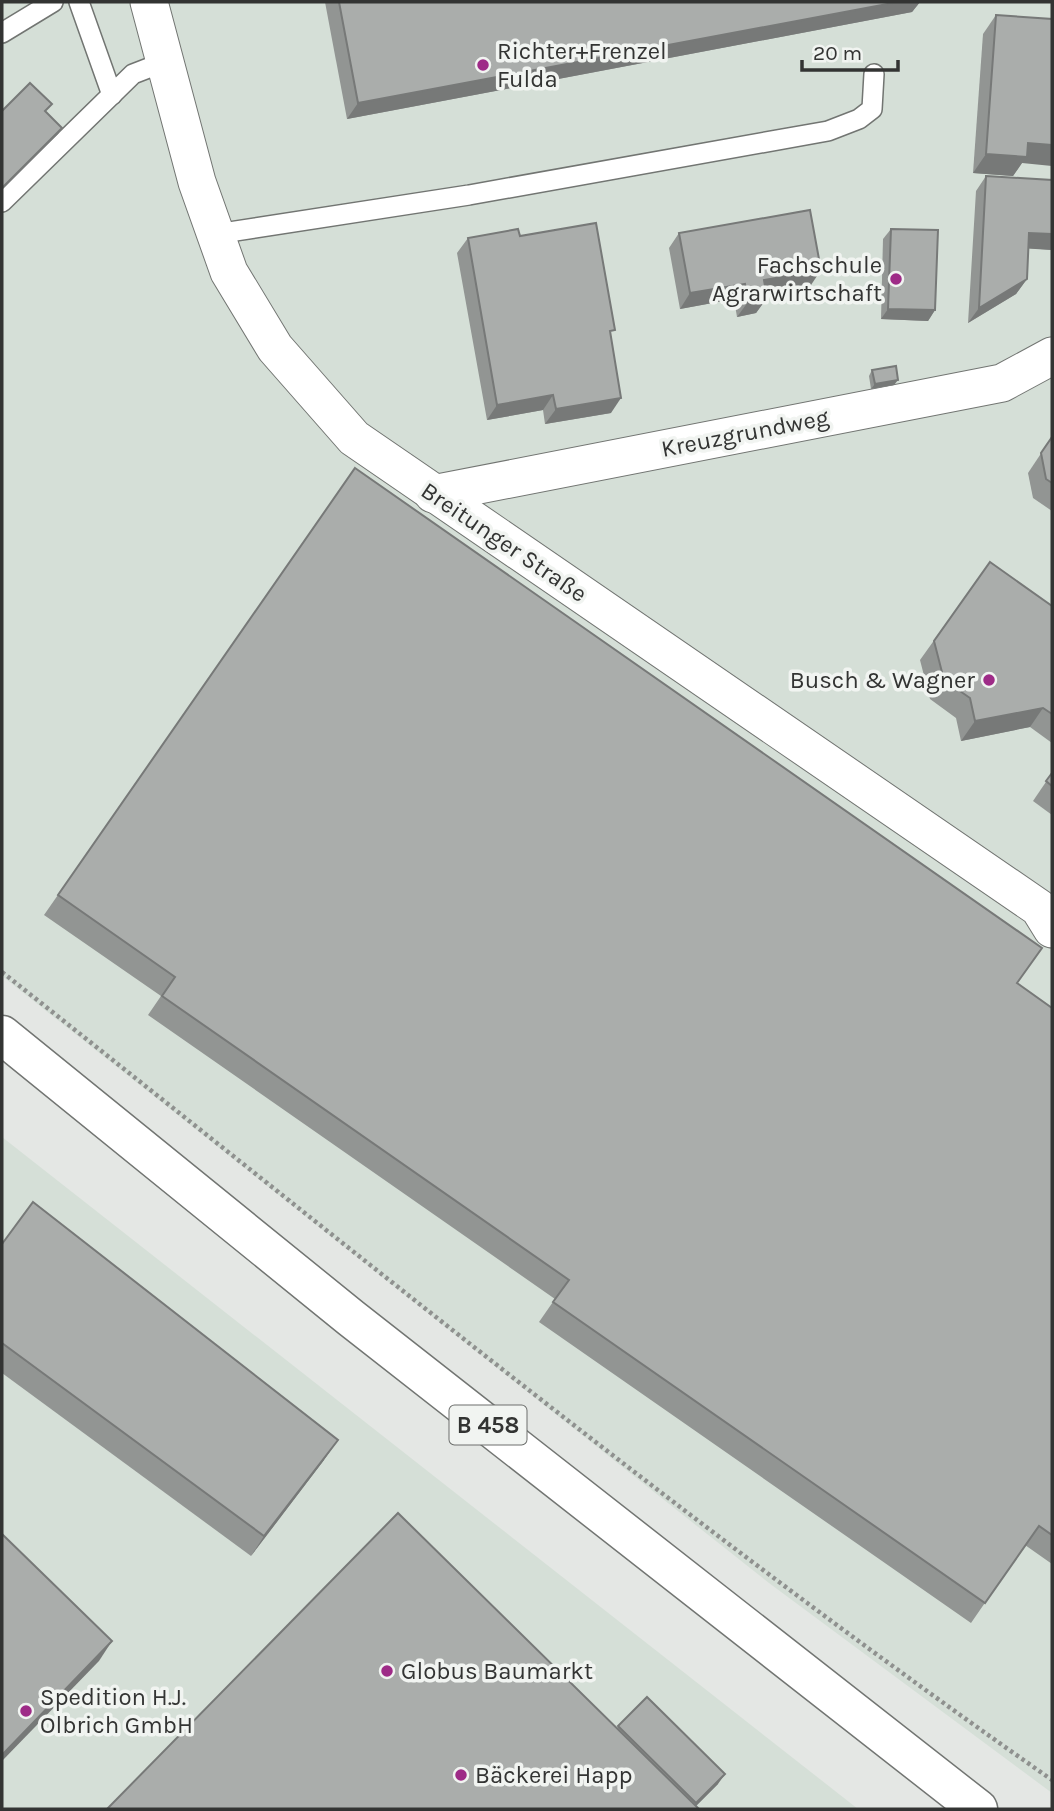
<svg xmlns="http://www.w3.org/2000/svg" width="1054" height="1811" viewBox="0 0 1054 1811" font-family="Karla,sans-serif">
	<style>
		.built { fill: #d5dfd7 }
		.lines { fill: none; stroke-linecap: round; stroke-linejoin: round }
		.lane-casing { stroke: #727572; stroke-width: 22 }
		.street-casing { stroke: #727572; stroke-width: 39 }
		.primary-casing { stroke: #727572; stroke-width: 41 }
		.path { stroke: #8f918f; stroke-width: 4.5; stroke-dasharray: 3.5 3.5; stroke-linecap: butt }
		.lane { stroke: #fff; stroke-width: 19 }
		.street { stroke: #fff; stroke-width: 37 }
		.primary { stroke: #fff; stroke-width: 38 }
		.wall { fill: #929593 }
		.shaded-wall { fill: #777978 }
		.building { fill: #aaadab; stroke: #777978; stroke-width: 2 }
		.poi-dot { fill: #9e2b87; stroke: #f1f4f1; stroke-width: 2.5 }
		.labels { text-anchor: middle; stroke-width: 7; stroke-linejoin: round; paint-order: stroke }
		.shield { fill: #f1f4f1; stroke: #6c6e6c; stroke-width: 2 }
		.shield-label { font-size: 23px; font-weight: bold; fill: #333433 }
		.poi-label { font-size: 24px; fill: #333433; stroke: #f1f4f1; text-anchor: start }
		.street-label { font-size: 24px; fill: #333433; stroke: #f1f4f1 }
	</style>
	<rect width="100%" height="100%" fill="#e4e7e4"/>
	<!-- built -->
	<g class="built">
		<polygon points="2,2 1052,2 1052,1793 769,1583 2,976"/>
		<polygon points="2,1137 858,1809 2,1809"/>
	</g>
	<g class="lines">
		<defs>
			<g id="lane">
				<polyline points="79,2 112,95"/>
				<polyline points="2,33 53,2"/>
				<polyline points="2,202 133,74 164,62"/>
				<polyline points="216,234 469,195 828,131 859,119 872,109 874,74"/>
			</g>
			<g id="street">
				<polyline points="149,2 197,182 229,272 275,348 354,438 1039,908 1052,929"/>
				<polyline points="433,494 1002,383 1052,356"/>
			</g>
			<polyline id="primary" points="2,1035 351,1318 978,1809"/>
		</defs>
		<!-- lane casing -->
		<use href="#lane" class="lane-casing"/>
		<!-- street casing -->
		<use href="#street" class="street-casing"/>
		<!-- primary casing -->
		<use href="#primary" class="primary-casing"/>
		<!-- path -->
		<path class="path" d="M 2,972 C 348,1246 690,1527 1052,1780"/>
		<!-- lane -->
		<use href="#lane" class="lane"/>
		<!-- street -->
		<use href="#street" class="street"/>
		<!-- primary -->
		<use href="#primary" class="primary"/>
	</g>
	<!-- wall -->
	<g class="wall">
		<polygon points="325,2 920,2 912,12 347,119"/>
		<polygon points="996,15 1022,163 1013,176 973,173 983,34"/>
		<polygon points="986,176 1052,250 1028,248 1027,279 1016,294 968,323 976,191"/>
		<polygon points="891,229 935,310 928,321 881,319 883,239"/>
		<polygon points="679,233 811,285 766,293 767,298 756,313 737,317 734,299 680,309 669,248"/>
		<polygon points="520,236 610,336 611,413 545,424 543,410 487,420 457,253 468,238"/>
		<polygon points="872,370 894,385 871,389 869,376"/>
		<polygon points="1052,437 1052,511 1033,498 1028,473"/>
		<polygon points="355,468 1017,983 1052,1008 1052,1564 1025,1545 971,1623 539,1322 555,1299 148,1015 161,996 44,915"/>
		<polygon points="990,562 1052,606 1052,743 1030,727 961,741 956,718 930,699 920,660"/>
		<polygon points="1052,773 1052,815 1033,801"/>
		<polygon points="2,1244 324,1460 251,1556 2,1373"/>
		<polygon points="647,1697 718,1784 696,1806 617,1728"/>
	</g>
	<!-- shaded-wall -->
	<g class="shaded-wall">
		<polygon points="898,2 920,2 912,12 347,119 358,103"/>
		<polygon points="62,128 58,134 2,190 2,188"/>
		<polygon points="1028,143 1052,145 1052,166 1022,163 1013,176 973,173 986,154"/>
		<polygon points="1029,233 1052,234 1052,250 1019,248"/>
		<polygon points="821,270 811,285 753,295 764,280"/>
		<polygon points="1027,279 1016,294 968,323 979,308"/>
		<polygon points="745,284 734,299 680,309 690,293"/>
		<polygon points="767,298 756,313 737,317 748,302"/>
		<polygon points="888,309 935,310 928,321 881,319"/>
		<polygon points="898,380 894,385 871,389 875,384"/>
		<polygon points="553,395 543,410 487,420 497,405"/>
		<polygon points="621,398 611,413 545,424 556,409"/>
		<polygon points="1043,708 1030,727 961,741 975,721"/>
		<polygon points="338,1440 324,1460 251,1556 264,1536"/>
		<polygon points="112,1641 99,1661 2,1761 2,1755"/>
		<polygon points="725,1774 718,1784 693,1809 692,1809 696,1803"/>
	</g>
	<!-- building -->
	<g class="building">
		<polygon points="339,2 898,2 358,103"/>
		<polygon points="996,15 1052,19 1052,145 1028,143 1027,157 986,154"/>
		<polygon points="30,83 52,104 45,111 62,128 2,188 2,111"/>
		<polygon points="986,176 1052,180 1052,234 1029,233 1027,279 979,308"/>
		<polygon points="810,210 821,270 764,280 767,298 748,302 745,284 690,293 679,233"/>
		<polygon points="596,223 615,330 610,331 621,398 556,409 553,395 497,405 468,238 518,229 520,236"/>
		<polygon points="891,229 938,230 935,310 888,309"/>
		<polygon points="896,366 898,380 875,384 872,370"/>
		<polygon points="1052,437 1052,483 1046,479 1041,453"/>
		<polygon points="355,468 1042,948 1017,983 1052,1008 1052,1535 1039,1526 985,1603 553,1302 569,1280 162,996 175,977 58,895"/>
		<polygon points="990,562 1052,606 1052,714 1043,708 975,721 970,698 944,680 934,641"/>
		<polygon points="1052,773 1052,786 1046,781"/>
		<polygon points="33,1202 338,1440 264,1536 2,1343 2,1244"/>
		<polygon points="398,1513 699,1809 107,1809"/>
		<polygon points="2,1534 112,1641 2,1755"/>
		<polygon points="647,1697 725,1774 696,1803 618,1726"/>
	</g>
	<!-- markers -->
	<g class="poi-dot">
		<circle cx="483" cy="65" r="7"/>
		<circle cx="896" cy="279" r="7"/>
		<circle cx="989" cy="680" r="7"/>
		<circle cx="387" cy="1671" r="7"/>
		<circle cx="26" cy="1711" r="7"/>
		<circle cx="461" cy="1775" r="7"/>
	</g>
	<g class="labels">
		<!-- shield labels -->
		<rect class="shield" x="449.5" y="1405.5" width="77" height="39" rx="5"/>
		<g class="shield-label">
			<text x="488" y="1433">B 458</text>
		</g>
		<!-- poi labels -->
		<g class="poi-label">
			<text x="497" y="59">Richter+Frenzel<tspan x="497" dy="28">Fulda</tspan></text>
			<text x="882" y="273" text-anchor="end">Fachschule<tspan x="882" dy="28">Agrarwirtschaft</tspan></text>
			<text x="975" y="688" text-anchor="end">Busch &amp; Wagner</text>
			<text x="401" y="1679">Globus Baumarkt</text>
			<text x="40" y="1705">Spedition H.J.<tspan x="40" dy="28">Olbrich GmbH</tspan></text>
			<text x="475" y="1783">Bäckerei Happ</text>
		</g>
		<!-- street labels -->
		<g class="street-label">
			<text transform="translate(745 433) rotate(-11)" y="8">Kreuzgrundweg</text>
			<text transform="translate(504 542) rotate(34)" y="8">Breitunger Straße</text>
		</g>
	</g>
	<!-- border -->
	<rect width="1054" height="1811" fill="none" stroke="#333433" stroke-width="7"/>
	<!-- scale -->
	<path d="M802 60v10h96v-10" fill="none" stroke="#333433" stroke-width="3.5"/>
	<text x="813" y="60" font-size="21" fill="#333433" stroke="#f1f4f1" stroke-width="5" paint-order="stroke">20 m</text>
</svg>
